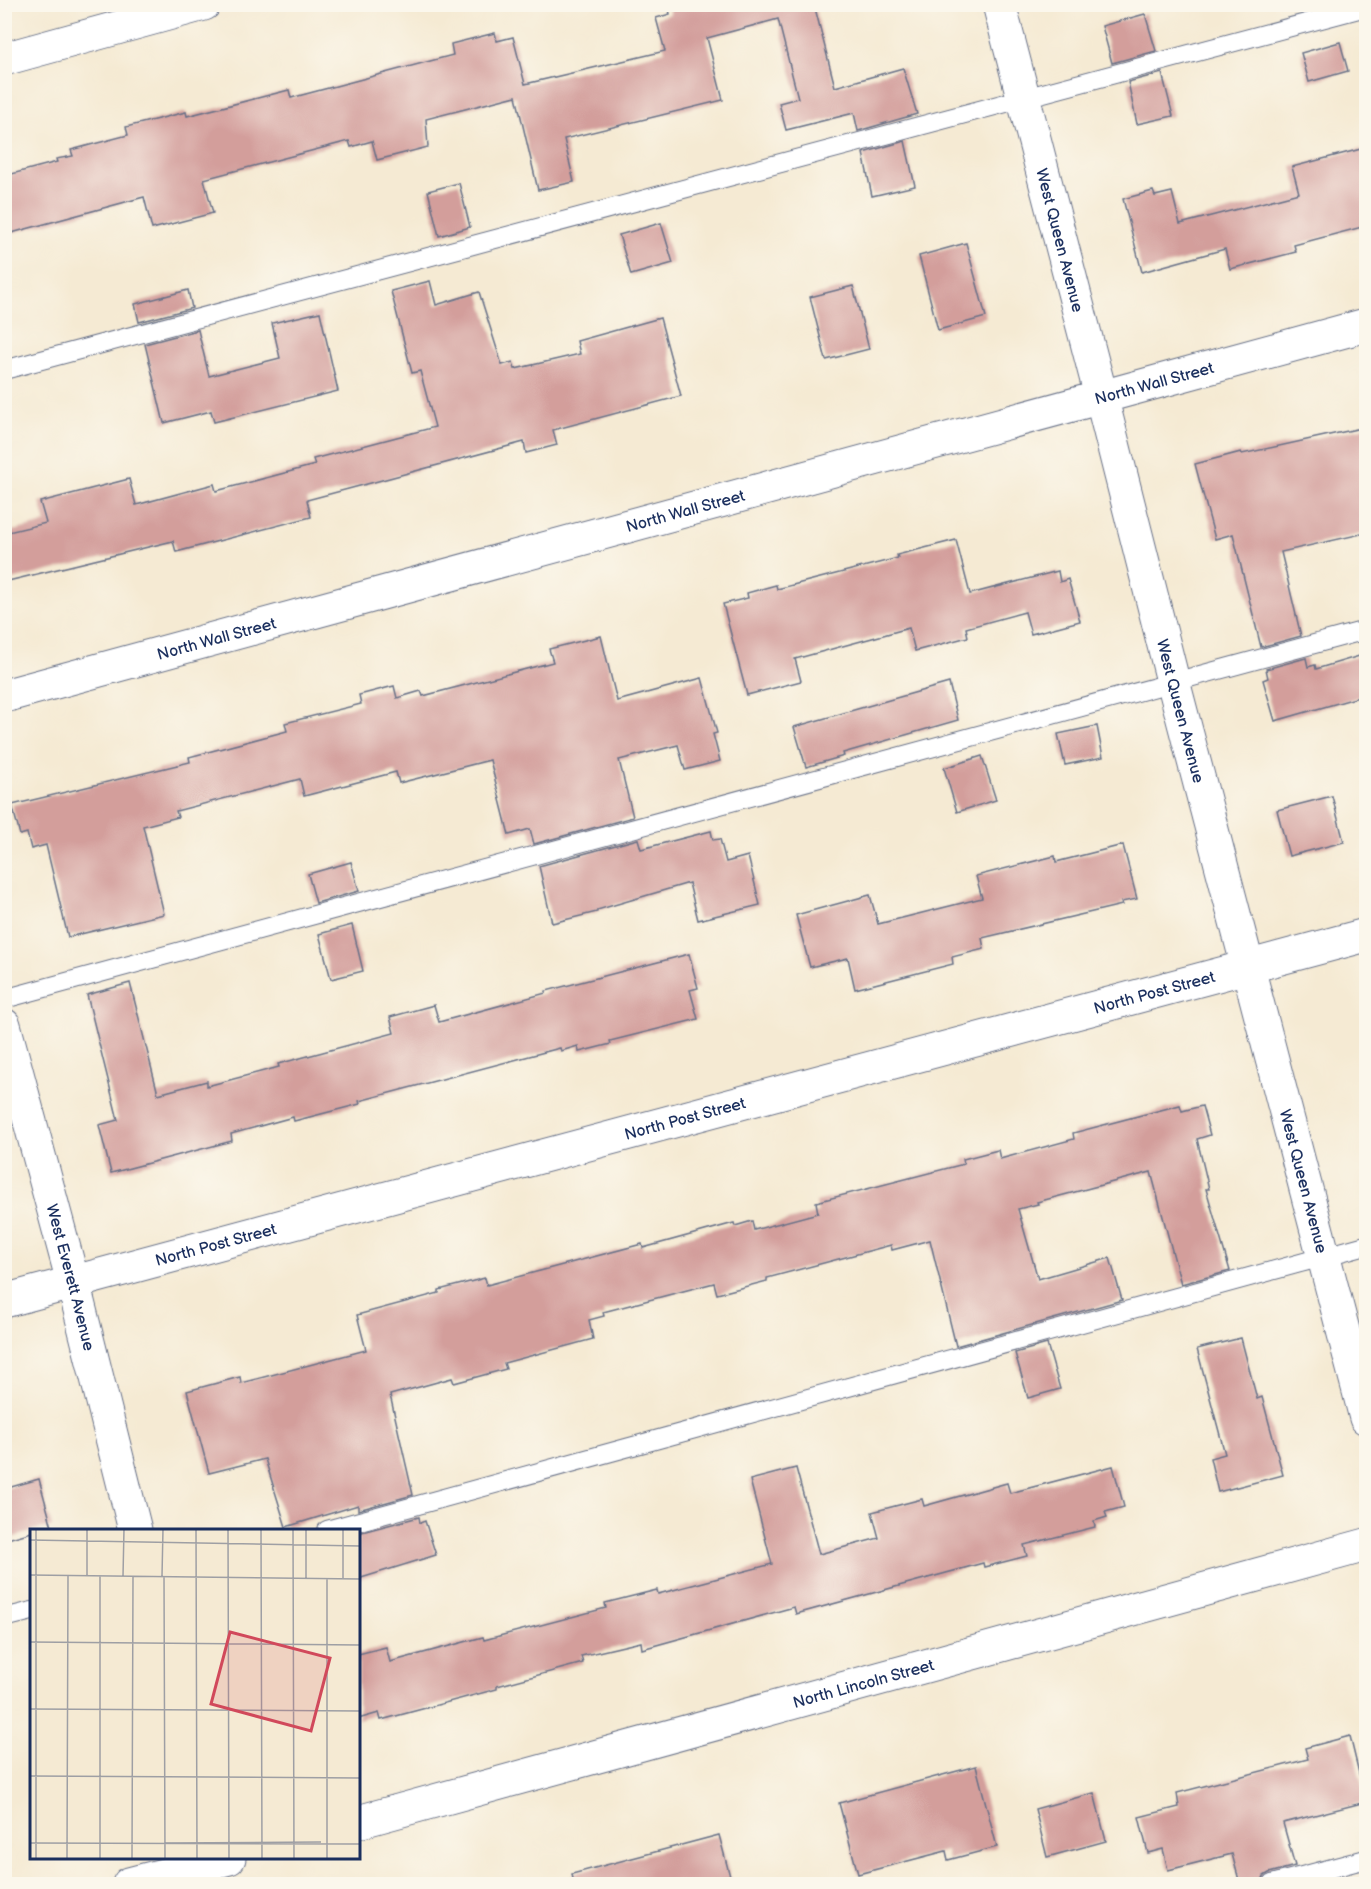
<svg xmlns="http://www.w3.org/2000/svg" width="1371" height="1889" viewBox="0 0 1371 1889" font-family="'Balsamiq Sans',sans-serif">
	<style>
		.building { fill: #d39e9b }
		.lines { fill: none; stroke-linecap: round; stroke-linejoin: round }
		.service-casing { stroke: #677087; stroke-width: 20 }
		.minor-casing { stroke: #677087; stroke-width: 35 }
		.tertiary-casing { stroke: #677087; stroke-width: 35 }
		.service { stroke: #fff; stroke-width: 18 }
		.minor { stroke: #fff; stroke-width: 33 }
		.tertiary { stroke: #fff; stroke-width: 33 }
		.labels { text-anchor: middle; stroke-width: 5; stroke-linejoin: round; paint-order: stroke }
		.street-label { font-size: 16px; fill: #1b2f5e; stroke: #fbf7ec }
		.inset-road { fill: none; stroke: #9e9fa4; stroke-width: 1.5 }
		.view { fill: #d1495b; fill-opacity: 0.15; stroke: #d1495b; stroke-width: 3 }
		.inset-edge { fill: none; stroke: #1b2f5e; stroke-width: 3 }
	</style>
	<rect width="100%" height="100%" fill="#fbf7ec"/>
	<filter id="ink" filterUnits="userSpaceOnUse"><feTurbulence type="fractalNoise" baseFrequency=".0167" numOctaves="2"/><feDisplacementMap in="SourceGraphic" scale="12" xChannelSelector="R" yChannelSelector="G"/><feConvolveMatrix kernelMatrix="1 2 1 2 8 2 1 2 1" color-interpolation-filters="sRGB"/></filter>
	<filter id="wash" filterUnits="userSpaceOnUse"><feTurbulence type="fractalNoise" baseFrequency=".008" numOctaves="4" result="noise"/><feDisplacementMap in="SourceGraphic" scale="24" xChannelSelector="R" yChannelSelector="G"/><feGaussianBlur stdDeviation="1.35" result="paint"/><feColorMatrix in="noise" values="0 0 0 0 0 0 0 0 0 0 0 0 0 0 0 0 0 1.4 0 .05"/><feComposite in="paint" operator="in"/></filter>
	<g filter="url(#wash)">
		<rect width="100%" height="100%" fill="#f5ead3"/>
		<g id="blocks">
			<!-- building -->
			<g class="building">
				<polygon points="668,4 814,4 835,87 903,68 917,114 858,131 854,113 786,130 779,103 798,98 778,19 707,38 723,100 564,139 574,182 538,190 516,96 426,119 428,147 377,160 372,141 351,147 349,141 204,179 213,213 152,229 144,197 4,235 4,176 57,162 56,159 73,156 71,150 128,135 126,127 186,112 187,116 289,90 291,98 302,95 453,55 451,44 495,33 497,41 513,37 525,84 665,51 656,18 670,14"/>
				<polygon points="1145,14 1156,51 1112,63 1102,26"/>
				<polygon points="1340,42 1348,71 1309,82 1301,53"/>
				<polygon points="1162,73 1173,116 1137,124 1128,82"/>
				<polygon points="905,141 915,186 872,196 863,153"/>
				<polygon points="1361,149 1366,172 1366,226 1294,245 1296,252 1230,269 1225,249 1142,272 1123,199 1153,191 1155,196 1172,192 1180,224 1299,193 1292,167"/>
				<polygon points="459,183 470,227 439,236 428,191"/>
				<polygon points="661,223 673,263 631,275 619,235"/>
				<polygon points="966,243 986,317 938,330 919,256"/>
				<polygon points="430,281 436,305 479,292 502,365 513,362 515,369 580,354 577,341 660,318 681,396 553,430 557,445 526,453 524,442 307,500 311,517 176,552 173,541 4,582 4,533 46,523 40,502 129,479 136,505 214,484 216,491 315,465 313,459 435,427 420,371 412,373 391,291"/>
				<polygon points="853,286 869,349 826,360 810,297"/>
				<polygon points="188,290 192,308 139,322 135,304"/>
				<polygon points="320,312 338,391 214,422 211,411 164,423 145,344 198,330 209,376 280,358 272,323"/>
				<polygon points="1366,427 1366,533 1281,552 1301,636 1261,647 1233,534 1215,539 1195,464 1241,452 1242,454"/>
				<polygon points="956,540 970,594 1058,571 1060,582 1068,579 1080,621 1031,634 1025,612 966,628 968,637 915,651 909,628 795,659 801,681 747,695 723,604 748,598 747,593 776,585 777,589 898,558 897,555"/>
				<polygon points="601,636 617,701 702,678 717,733 713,734 720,761 685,770 678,745 619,760 633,817 534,844 530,829 509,835 490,760 399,783 396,772 304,796 300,779 176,811 178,817 143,826 164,914 68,937 46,845 31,849 27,833 20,835 12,805 190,762 189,757 287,731 285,723 361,704 359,695 394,686 397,698 421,691 423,696 553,662 549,649"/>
				<polygon points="1366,654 1366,695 1275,721 1263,680 1268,678 1266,669 1306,658 1308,667 1315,665 1316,669"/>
				<polygon points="949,683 958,720 843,753 844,756 806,767 794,727"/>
				<polygon points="1097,726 1103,757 1065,765 1058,734"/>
				<polygon points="982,756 996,800 957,812 944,768"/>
				<polygon points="1332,796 1344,842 1289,856 1277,810"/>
				<polygon points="711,831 713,840 720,839 726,862 748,856 760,905 698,920 689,883 597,910 597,912 552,923 539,866 638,839 641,849"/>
				<polygon points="1123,845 1137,899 1121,902 1122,905 982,938 984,949 952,957 953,964 855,989 848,958 810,967 796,915 870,895 878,924 982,898 976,876 1055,856 1056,862"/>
				<polygon points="351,862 359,891 316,903 308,874"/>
				<polygon points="352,925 363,971 331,979 319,934"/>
				<polygon points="689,954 698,988 690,990 698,1019 610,1041 611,1044 579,1052 578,1046 561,1051 560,1048 359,1101 360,1104 294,1121 293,1117 231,1134 232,1141 111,1173 99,1125 118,1120 87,995 130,983 158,1094 207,1081 207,1086 279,1067 278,1064 394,1033 390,1017 434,1005 439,1022 546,993 546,991"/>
				<polygon points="1180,1105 1182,1111 1202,1106 1210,1135 1197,1139 1209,1189 1206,1189 1230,1271 1181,1284 1151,1172 1037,1202 1038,1204 1018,1209 1038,1279 1110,1258 1122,1300 956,1346 930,1240 892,1250 891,1245 767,1278 767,1281 717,1294 714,1283 603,1312 604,1316 589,1320 593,1339 504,1363 506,1369 454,1383 452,1378 390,1395 413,1495 358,1510 358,1505 286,1527 265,1459 209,1473 187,1391 240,1377 241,1383 366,1350 357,1315 439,1293 439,1290 485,1278 487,1285 642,1244 643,1248 734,1223 735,1226 752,1221 754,1230 818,1213 816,1202 964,1164 963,1159 998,1150 1000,1159 1074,1139 1073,1133"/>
				<polygon points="1241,1338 1257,1399 1262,1397 1283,1475 1218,1492 1210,1458 1225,1454 1197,1349"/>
				<polygon points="1047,1344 1060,1389 1028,1398 1015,1353"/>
				<polygon points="1113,1466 1124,1507 1105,1512 1107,1517 1094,1521 1095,1527 1024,1545 1027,1556 984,1567 983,1563 796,1614 794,1607 642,1649 641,1642 581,1656 583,1663 497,1686 497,1689 381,1720 379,1713 358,1719 358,1654 386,1647 390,1662 483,1637 484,1640 606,1608 605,1603 657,1590 658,1594 772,1564 750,1480 796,1468 819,1554 879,1538 872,1512 922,1499 924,1506 1007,1483 1010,1493"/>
				<polygon points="39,1479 52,1527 32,1530 32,1532 4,1540 4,1489"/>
				<polygon points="419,1517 420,1523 425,1521 436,1555 358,1579 358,1533"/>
				<polygon points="1350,1736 1366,1802 1283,1823 1295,1866 1269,1873 1264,1876 1261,1884 1240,1884 1232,1854 1168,1870 1163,1849 1148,1853 1139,1817 1179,1807 1177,1793 1308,1759 1305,1748"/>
				<polygon points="976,1766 997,1847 948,1860 946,1851 858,1874 839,1803"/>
				<polygon points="1094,1793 1106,1841 1047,1857 1035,1809"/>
				<polygon points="719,1835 732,1884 574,1884 572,1874"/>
			</g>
		</g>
	</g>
	<g filter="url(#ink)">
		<use href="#blocks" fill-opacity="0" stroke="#677087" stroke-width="1.5"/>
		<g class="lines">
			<defs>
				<g id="service">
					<polyline points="4,370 1366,7"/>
					<polyline points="4,999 1366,630"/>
					<polyline points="327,1530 1366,1245"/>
					<polyline points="4,1618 32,1611"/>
					<polyline points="1272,1884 1366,1859"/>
				</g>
				<g id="minor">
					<path id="s1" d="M 999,4 L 1101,396 L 1173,681 L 1366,1418"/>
					<polyline points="4,59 204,4"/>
					<path id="s2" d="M 4,1025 L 73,1282 L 135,1530"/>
					<path id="s3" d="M 4,1301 L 1366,935"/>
					<path id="s4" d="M 358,1822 L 1366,1545"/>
					<polyline points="129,1884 229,1858"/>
				</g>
				<g id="tertiary">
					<path id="s5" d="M 4,696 L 1366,325"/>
				</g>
			</defs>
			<!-- service casing -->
			<use href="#service" class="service-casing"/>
			<!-- minor casing -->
			<use href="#minor" class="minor-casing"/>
			<!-- tertiary casing -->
			<use href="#tertiary" class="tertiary-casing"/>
			<!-- service -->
			<use href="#service" class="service"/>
			<!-- minor -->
			<use href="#minor" class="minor"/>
			<!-- tertiary -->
			<use href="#tertiary" class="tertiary"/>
		</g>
	</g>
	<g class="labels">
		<!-- street labels -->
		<g class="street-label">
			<text dy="6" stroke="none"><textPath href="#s1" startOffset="244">West Queen Avenue</textPath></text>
			<text dy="6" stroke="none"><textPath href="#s5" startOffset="1192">North Wall Street</textPath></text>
			<text dy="6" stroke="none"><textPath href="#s5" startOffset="706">North Wall Street</textPath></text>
			<text dy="6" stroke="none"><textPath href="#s5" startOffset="220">North Wall Street</textPath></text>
			<text dy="6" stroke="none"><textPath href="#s1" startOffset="730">West Queen Avenue</textPath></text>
			<text dy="6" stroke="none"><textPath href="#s3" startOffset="1191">North Post Street</textPath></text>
			<text dy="6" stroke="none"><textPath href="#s3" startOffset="705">North Post Street</textPath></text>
			<text dy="6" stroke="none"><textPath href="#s1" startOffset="1216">West Queen Avenue</textPath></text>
			<text dy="6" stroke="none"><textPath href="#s3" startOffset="219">North Post Street</textPath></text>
			<text dy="6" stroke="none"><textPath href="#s2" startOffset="261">West Everett Avenue</textPath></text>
			<text dy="6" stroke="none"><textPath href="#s4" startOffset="524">North Lincoln Street</textPath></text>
		</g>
	</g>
	<!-- overview -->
	<g transform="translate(30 1529)">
		<rect width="330" height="330" fill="#f5ead3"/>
		<path class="inset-road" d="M 57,0 L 57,46M 166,0 L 167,330M 198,0 L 199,330M 231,0 L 232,330M 263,0 L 264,330M 313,0 L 313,49M 0,11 L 330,17M 0,46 L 330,50M 70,47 L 70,330M 93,47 L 94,0M 132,47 L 133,0M 134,47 L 135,330M 276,49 L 276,0M 297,50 L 297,330M 0,113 L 330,116M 0,180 L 330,182M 0,247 L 330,249M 0,314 L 330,315M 135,314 L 291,313M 6,330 L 6,0M 37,330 L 38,47M 102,330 L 103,47"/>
		<path class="view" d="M 200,103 L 300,129 L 281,202 L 181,175 Z"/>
		<rect width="330" height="330" class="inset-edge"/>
	</g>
	<!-- margin -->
	<rect width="1371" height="1889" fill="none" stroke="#fbf7ec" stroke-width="24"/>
</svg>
